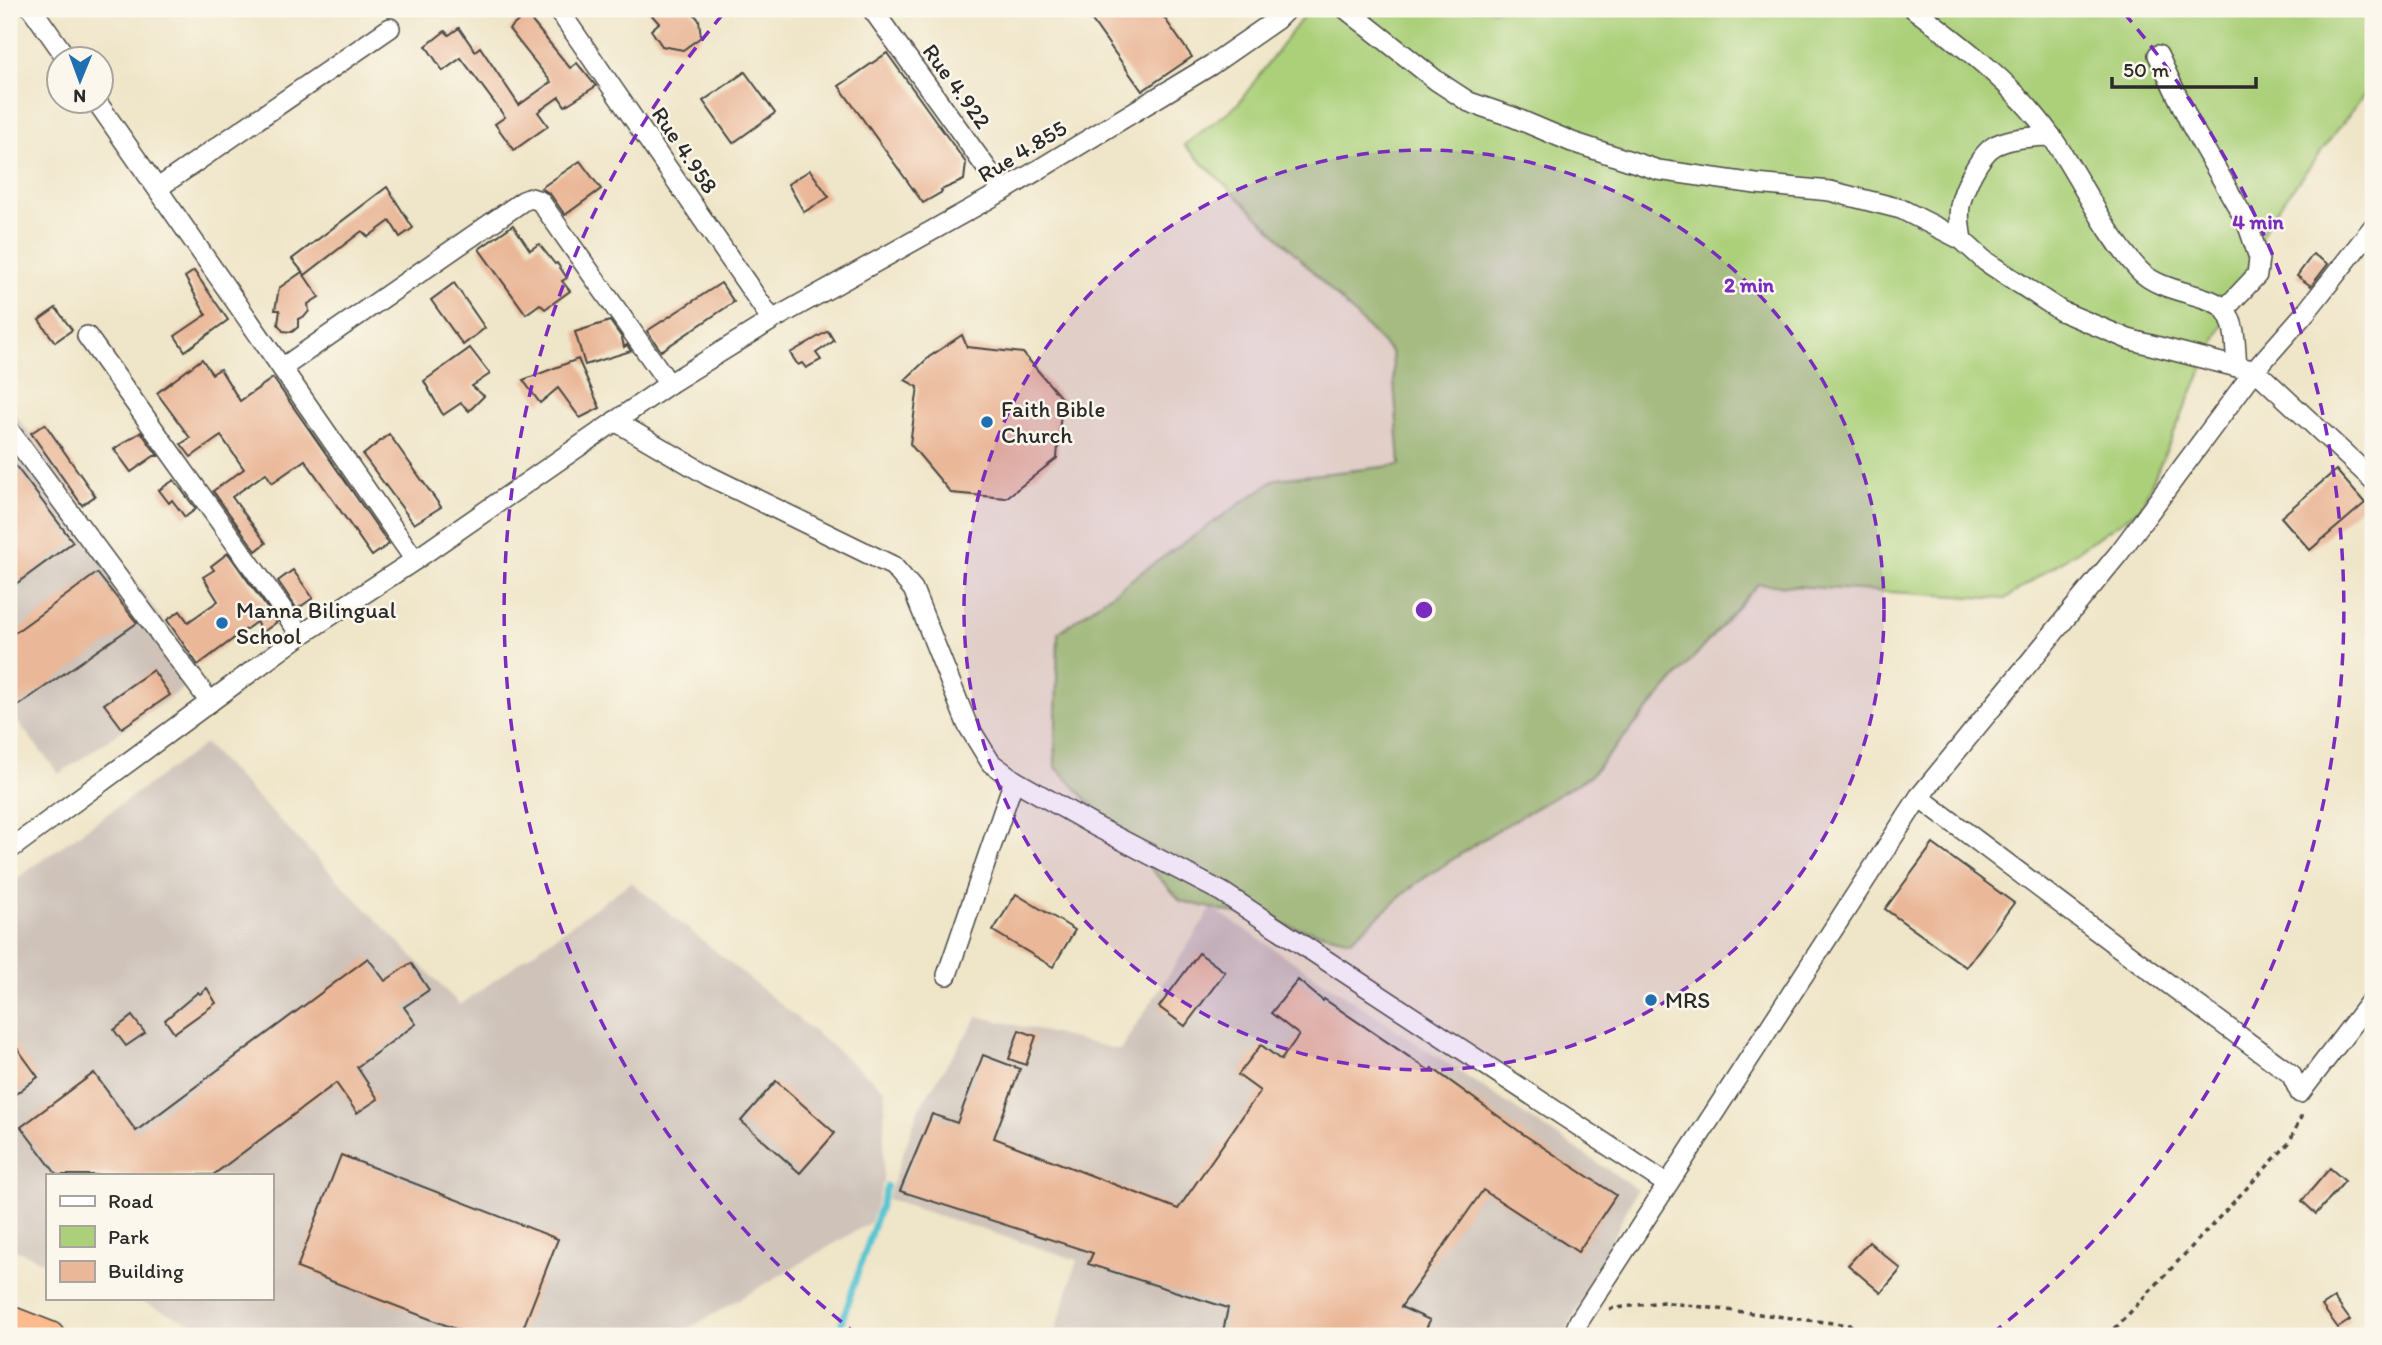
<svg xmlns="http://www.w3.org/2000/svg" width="2382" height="1345" viewBox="0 0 2382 1345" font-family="Itim,sans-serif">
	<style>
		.industrial { fill: #cec2b9 }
		.green { fill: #acd07a; stroke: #6c7e52; stroke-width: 2 }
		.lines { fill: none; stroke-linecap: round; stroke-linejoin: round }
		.stream { stroke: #59c4d3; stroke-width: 6 }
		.building { fill: #eab798 }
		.minor-casing { stroke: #484743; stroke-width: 22 }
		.highway-casing { stroke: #484743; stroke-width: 31 }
		.path { stroke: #484743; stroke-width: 3.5; stroke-dasharray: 5 5; stroke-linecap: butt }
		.minor { stroke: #fff; stroke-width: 19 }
		.highway { stroke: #fbbb8c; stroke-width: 28 }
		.ring { fill: none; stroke: #7b2cbf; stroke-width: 3.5; stroke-dasharray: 12 9 }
		.poi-dot { fill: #1f6fb2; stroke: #fbf7ec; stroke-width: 2.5 }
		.labels { text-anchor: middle; stroke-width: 5; stroke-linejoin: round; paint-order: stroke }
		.street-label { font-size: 23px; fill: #2b2b2b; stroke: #fbf7ec }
		.poi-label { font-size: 23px; fill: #2b2b2b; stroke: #fbf7ec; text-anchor: start }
		.centre { fill: #7b2cbf; stroke: #fbf7ec; stroke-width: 3.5 }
		.ring-label { font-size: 21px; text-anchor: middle; font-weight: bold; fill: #7b2cbf; stroke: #fbf7ec; stroke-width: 5; stroke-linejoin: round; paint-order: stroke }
	</style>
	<rect width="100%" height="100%" fill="#fbf7ec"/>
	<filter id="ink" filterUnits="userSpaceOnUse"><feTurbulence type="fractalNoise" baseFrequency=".0143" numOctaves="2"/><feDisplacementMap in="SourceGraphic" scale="14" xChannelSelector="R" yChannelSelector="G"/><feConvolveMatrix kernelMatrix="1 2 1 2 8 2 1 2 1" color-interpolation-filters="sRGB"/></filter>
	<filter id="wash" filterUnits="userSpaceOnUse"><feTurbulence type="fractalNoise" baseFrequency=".00686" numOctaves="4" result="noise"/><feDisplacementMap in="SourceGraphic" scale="28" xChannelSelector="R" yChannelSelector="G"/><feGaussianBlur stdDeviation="1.57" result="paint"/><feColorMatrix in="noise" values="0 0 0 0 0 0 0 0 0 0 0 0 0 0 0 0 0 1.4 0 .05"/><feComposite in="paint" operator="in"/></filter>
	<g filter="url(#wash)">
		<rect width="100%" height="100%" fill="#efe5c8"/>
		<!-- industrial -->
		<g class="industrial">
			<polygon points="9,406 82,505 201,676 59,774 9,711"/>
			<polygon points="205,744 460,1005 631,882 885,1090 883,1182 871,1222 676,1336 221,1336 133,1298 271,1298 271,1175 47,1175 47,1263 9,1247 9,884"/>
			<polygon points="1212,908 1637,1189 1564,1336 1054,1336 1077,1260 887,1199 919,1108 978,1016 1120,1050"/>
		</g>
		<!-- green -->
		<polygon class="green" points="1309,9 2373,9 2373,83 2269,220 2140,509 2005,599 1758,584 1590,776 1491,834 1414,885 1351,940 1181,901 1055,766 1058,633 1146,569 1276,479 1400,465 1392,353 1275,233 1184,145 1237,105"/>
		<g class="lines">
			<!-- stream -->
			<polyline class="stream" points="837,1336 887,1186"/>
		</g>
		<g id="blocks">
			<!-- building -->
			<g class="building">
				<polygon points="646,9 690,9 699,20 701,37 683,50 662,46 651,30 659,23"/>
				<polygon points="1084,9 1158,9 1192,57 1142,91"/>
				<polygon points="526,14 570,68 577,63 596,86 565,106 559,97 538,112 548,126 514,150 495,124 505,117 461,58 443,71 426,46 445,31 449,35 459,28 475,51 480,47 519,105 551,82 509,29"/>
				<polygon points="887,53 966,163 964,180 941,190 942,192 923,203 839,86"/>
				<polygon points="745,72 775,113 733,143 703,101"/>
				<polygon points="580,161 601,189 565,215 550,194 541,188"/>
				<polygon points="810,170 829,197 804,212 788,184"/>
				<polygon points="387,187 413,228 400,237 390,221 368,237 362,231 305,275 292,259"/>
				<polygon points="513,225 530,250 539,244 555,264 557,263 567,278 562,281 570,291 545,309 540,304 526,314 479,249"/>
				<polygon points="2313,254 2328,264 2311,286 2297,276"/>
				<polygon points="194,271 228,320 185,351 175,336 206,315 185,277"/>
				<polygon points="302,272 319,297 308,304 309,311 305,316 298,319 298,327 292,332 283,331 278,324 280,310 275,310 279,288"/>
				<polygon points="454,283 485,328 463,345 431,300"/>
				<polygon points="721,283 734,302 661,351 647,331"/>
				<polygon points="56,308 72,330 55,342 39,320"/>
				<polygon points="610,321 622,338 624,347 627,345 631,351 585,365 575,332"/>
				<polygon points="828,331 834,341 816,353 821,360 806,368 802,363 798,365 790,353"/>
				<polygon points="962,335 967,347 1023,353 1062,399 1057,458 1006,498 951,493 910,444 918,387 905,380 929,357"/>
				<polygon points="470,348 490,374 472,386 484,396 469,411 461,403 443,415 424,381"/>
				<polygon points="202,359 212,374 220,369 240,401 273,378 389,544 372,556 305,460 272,483 266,473 232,497 266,543 256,551 213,491 244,469 221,436 191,457 181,444 190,438 157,393"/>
				<polygon points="578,359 600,408 580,418 558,388 540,403 523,380"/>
				<polygon points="45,424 95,496 82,505 31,433"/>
				<polygon points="141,432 158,456 154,456 131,472 114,449"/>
				<polygon points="389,434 441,507 414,524 363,455"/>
				<polygon points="9,457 73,542 9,589"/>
				<polygon points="2336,470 2365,503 2310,550 2281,517"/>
				<polygon points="174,480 196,509 185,517 172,500 169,503 159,490"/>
				<polygon points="228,553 277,622 263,632 256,622 198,665 167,620 180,611 188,622 218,601 203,577 214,570 211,566"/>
				<polygon points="293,570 313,598 297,609 278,581"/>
				<polygon points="97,573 137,623 16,707 9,698 9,637"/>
				<polygon points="153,670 170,695 122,728 104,704"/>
				<polygon points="1933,844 2014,903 1966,967 1885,909"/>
				<polygon points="1016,894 1075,930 1053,967 993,931"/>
				<polygon points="1199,953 1225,972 1185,1026 1159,1007"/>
				<polygon points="368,958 385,981 411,963 429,990 404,1007 416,1024 357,1067 378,1099 357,1113 336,1083 213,1175 57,1175 21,1127 94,1073 136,1131"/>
				<polygon points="1298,980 1323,1001 1324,999 1430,1071 1432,1068 1523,1134 1616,1195 1578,1252 1483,1190 1401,1307 1430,1320 1423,1336 1222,1336 1228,1308 1088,1264 1093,1253 900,1191 932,1114 957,1123 983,1055 1020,1069 994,1138 1178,1209 1260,1091 1238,1075 1261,1045 1281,1060 1299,1035 1271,1013"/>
				<polygon points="207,988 216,1003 174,1033 165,1020 198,992 200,994"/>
				<polygon points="132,1016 145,1033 126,1046 114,1030"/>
				<polygon points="1019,1030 1036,1036 1026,1065 1009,1059"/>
				<polygon points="9,1037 38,1077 9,1099"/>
				<polygon points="776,1081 835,1133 800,1173 741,1121"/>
				<polygon points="341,1155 558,1239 520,1336 474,1336 297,1268"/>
				<polygon points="2330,1168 2345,1181 2316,1214 2302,1201"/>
				<polygon points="1869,1242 1901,1269 1881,1293 1848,1265"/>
				<polygon points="2334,1298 2350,1320 2338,1328 2322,1306"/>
			</g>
		</g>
	</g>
	<g filter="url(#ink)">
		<use href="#blocks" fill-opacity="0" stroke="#484743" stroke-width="2"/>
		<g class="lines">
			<defs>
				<g id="minor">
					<polyline points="32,9 68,60"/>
					<polyline points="558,9 772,320"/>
					<polyline points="872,9 1003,191"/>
					<polyline points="1346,9 1437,81 1469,102 1513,117 1572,142 1658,170 1756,184 1830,191 1901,209 1962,240 1985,261 2061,311 2128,339 2237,367 2255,370 2373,480"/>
					<path d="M 1914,9 C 1963,46 2015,85 2051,136 C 2081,179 2103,231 2139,270 C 2161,294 2212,293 2225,310 C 2237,324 2235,350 2237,367"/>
					<polyline points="2158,55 2191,125 2247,223 2259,258 2257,275 2225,309"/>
					<polyline points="97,102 415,560"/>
					<polyline points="158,188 390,28"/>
					<path d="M 1962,240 C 1960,228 1958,218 1960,206 C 1963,189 1980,153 1996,145 C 2013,137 2032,137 2051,136"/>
					<polyline points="87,336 301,635"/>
					<polyline points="282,368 523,201 531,198 540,201 669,384"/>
					<polyline points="615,421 709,476 893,566 913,589 967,724 991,763 1014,780 1095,826 1222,892 1667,1184"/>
					<polyline points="9,430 210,702"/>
					<polyline points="1919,797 2113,943 2291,1074 2300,1093 2373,998"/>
					<polyline points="9,850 301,635 415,560 669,384 772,320 1003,191 1104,130 1211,65 1276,20 1287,9"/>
					<polyline points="947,975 1014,780"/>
					<polyline points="1573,1336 1579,1321 1919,797 2119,553 2255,370 2306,312 2373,227"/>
				</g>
				<polyline id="highway" points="9,1320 50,1336"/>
			</defs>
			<!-- minor casing -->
			<use href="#minor" class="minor-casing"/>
			<!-- highway casing -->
			<use href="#highway" class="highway-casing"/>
			<!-- path -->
			<g class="path">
				<polyline points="1609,1309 1662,1302 1849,1325 1883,1336"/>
				<polyline points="2108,1336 2289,1143 2301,1117 2301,1112"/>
			</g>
			<!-- minor -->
			<use href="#minor" class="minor"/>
			<!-- highway -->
			<use href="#highway" class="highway"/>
		</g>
	</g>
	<!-- distance rings -->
	<circle cx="1424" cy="610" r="460" fill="#7b2cbf" fill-opacity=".12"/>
	<g class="ring">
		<circle cx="1424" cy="610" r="460"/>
		<path d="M858 1335A920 920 0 0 1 724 13M2124 13A920 920 0 0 1 1990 1335"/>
	</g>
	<!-- markers -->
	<g class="poi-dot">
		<circle cx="987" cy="422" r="7"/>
		<circle cx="222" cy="623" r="7"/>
		<circle cx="1651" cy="1000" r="7"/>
	</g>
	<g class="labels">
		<!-- street labels -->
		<g class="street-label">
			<text transform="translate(957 86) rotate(54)" y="8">Rue 4.922</text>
			<text transform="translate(685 150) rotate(56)" y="8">Rue 4.958</text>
			<text transform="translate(1022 151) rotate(-31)" y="8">Rue 4.855</text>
		</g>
		<!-- poi labels -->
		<g class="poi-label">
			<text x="1001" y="417">Faith Bible<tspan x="1001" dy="26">Church</tspan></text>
			<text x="236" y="618">Manna Bilingual<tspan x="236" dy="26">School</tspan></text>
			<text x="1665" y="1008">MRS</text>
		</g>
	</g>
	<circle cx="1424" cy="610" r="10" class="centre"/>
	<g class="ring-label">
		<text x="2258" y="229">4 min</text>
		<text x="1749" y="292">2 min</text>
	</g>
	<!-- margin -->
	<rect width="2382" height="1345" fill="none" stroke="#fbf7ec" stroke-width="35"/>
	<!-- legend -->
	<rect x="46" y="1174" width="228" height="126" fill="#fbf7ec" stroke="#a8a59f" stroke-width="2"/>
	<rect x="60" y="1196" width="35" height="10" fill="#ffffff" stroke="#a8a59f" stroke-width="2"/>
	<text x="108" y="1208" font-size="21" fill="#2b2b2b">Road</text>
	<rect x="60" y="1226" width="35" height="21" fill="#acd07a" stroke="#a8a59f" stroke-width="2"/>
	<text x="108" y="1244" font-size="21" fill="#2b2b2b">Park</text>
	<rect x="60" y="1261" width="35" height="21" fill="#eab798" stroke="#a8a59f" stroke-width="2"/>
	<text x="108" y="1278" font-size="21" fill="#2b2b2b">Building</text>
	<!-- north arrow -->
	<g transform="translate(80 80) rotate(181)"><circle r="33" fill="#fbf7ec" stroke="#a8a59f" stroke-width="2"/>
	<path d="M0-5L12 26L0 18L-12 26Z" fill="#1f6fb2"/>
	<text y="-10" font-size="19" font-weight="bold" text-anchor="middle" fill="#2b2b2b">N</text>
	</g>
	<!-- scale -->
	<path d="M2112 77v10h144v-10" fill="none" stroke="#2b2b2b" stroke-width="3.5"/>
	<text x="2123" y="77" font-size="21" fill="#2b2b2b" stroke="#fbf7ec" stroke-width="5" paint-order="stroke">50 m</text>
</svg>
